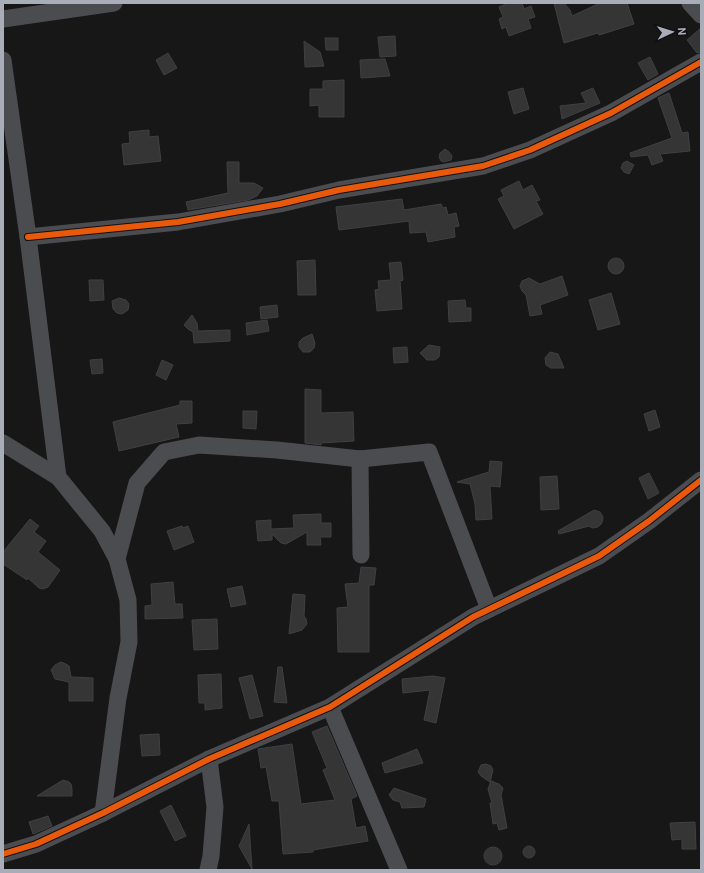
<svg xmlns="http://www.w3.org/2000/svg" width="704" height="873" viewBox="0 0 704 873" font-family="Roboto,sans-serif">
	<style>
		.building { fill: #353536; stroke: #3f4043 }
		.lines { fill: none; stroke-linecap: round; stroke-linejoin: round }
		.minor { stroke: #4b4c50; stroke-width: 17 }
		.cycleway-casing { stroke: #111113; stroke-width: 8 }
		.cycleway { stroke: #e8590c; stroke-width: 6 }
	</style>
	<rect width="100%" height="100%" fill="#171717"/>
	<!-- building -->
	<g class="building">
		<polygon points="508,3 522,3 524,9 531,6 535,17 528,19 531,28 509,36 506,27 502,29 499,19 503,17 499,7"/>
		<polygon points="554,3 564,3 570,10 572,16 600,3 627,3 634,24 599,35 598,33 564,43"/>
		<polygon points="701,28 701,52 697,53 687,40"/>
		<polygon points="395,36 396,56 380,57 378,37"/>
		<polygon points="325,38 338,38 338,50 326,50"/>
		<polygon points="304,41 320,52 324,66 305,67"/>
		<polygon points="168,53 177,68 164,75 156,60"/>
		<polygon points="650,57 658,74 648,80 638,63"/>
		<polygon points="385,59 390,76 361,78 360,60"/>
		<polygon points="344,80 344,117 319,117 319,105 310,106 310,89 323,89 323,81"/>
		<polygon points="523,88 529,109 514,114 508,92"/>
		<polygon points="593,88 600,103 562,119 560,106 586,103 581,93"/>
		<polygon points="669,93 682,133 688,132 690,151 660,154 663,161 652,165 648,155 631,157 630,153 672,138 658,98"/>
		<polygon points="149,130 149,137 158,136 161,161 124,165 122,144 130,143 129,132"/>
		<polygon points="445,149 449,152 452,156 451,160 444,162 441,161 439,157 440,153"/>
		<polygon points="627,161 634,165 629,174 624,172 621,168 623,163"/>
		<polygon points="227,162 239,162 239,183 254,183 263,188 257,196 248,200 188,210 186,202 228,193"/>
		<polygon points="519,181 523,190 532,185 540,200 536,201 543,214 514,229 498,199 504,196 501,190"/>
		<polygon points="402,199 404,210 441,204 443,208 446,207 448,215 456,213 459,226 454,227 455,237 428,242 426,232 410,233 409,221 339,230 336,207"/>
		<circle cx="616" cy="266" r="8"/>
		<polygon points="315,260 316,295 298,295 297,261"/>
		<polygon points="401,262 403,280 400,281 402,309 377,311 375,290 379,289 378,281 391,280 389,263"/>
		<polygon points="562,276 568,295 540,305 542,314 530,316 526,295 522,291 520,286 522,281 529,278 540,284"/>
		<polygon points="89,280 103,280 104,300 90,301"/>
		<polygon points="611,293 620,324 598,330 589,300"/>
		<polygon points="119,298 126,300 129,304 128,310 122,314 117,313 113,309 112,301"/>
		<polygon points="465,300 466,308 471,308 471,321 449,322 448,301"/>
		<polygon points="277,305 278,317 261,319 260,307"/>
		<polygon points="192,315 197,323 198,331 230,330 230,341 194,343 193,332 188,329 184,325"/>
		<polygon points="267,320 269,331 247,335 246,323"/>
		<polygon points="312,334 315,343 314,348 310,352 303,352 299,347 299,342 303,338"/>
		<polygon points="429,345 440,347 439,357 435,360 427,360 420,353"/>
		<polygon points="407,347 408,362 394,363 393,348"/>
		<polygon points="550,352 558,354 564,368 551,368 546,365 545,358"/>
		<polygon points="102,359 103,373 92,374 90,360"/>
		<polygon points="162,360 173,365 166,380 156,375"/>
		<polygon points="305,389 321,390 321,413 353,412 354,441 321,443 321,445 305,443"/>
		<polygon points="180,401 192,401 192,423 176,424 179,437 119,451 113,422 180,405"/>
		<polygon points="655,410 660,427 649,431 644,414"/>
		<polygon points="243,411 257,411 256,429 243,428"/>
		<polygon points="490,461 502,462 500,487 490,486 492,519 476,520 475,504 470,484 457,482 489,472"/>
		<polygon points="649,473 659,493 648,499 639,478"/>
		<polygon points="557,476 559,509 541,510 540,477"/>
		<polygon points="594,510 600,512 603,517 602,523 598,527 592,528 589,526 559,534 558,531"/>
		<polygon points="321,514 321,523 331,523 331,537 320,537 321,545 307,545 307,532 286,544 281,543 272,534 272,540 258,541 256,521 271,520 271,529 294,528 293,515"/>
		<polygon points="30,519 39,526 34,532 46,541 38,552 60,570 48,587 43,589 39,588 28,578 27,580 3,564 3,552"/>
		<polygon points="182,526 183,528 188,526 194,542 174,550 167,531"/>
		<polygon points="361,567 376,568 374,585 369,585 369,652 338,652 337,608 348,607 345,584 359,583"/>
		<polygon points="173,582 175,604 182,604 183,618 145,619 145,606 152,605 151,584"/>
		<polygon points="242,586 246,604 231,607 227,589"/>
		<polygon points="293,594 305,595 304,616 306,619 307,624 302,630 289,634"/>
		<polygon points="217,619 218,649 194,650 192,620"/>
		<polygon points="61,662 66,664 69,666 71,677 93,678 93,701 69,701 69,682 55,679 51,670 55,665"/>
		<polygon points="278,667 282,667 287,703 274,702"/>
		<polygon points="221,674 222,708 205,710 205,703 199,703 198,675"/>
		<polygon points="252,675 263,716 250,719 239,678"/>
		<polygon points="433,676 445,678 436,723 424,720 430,690 403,693 402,679"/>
		<polygon points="327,726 357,796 351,799 356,828 365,826 368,841 313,850 313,852 283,854 279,801 272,801 266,767 261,768 258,749 292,744 301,804 335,800 323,770 327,768 312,732"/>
		<polygon points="159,734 160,755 142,756 140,735"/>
		<polygon points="417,749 423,763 385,773 382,763"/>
		<polygon points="486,764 491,766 493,770 490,782 481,776 478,772 481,765"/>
		<polygon points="63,780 69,782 71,784 72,789 72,796 37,796"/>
		<polygon points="491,781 499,784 503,788 501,795 507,828 499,830 497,823 493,824 490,803 492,803 488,789"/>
		<polygon points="394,788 426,799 424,807 402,808 400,802 393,800 389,795"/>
		<polygon points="171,805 186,836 175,841 160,811"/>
		<polygon points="48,816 52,826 33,834 29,822"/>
		<polygon points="695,822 696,849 682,849 682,839 672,840 670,823"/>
		<polygon points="249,824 252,869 239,846"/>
		<circle cx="529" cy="852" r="6"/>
		<circle cx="493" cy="856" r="9"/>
	</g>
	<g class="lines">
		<!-- minor -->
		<g class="minor">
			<polyline points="690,3 701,15"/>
			<polyline points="3,19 114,3"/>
			<polyline points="3,60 28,237 58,477"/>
			<polyline points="28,237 178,222 280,204 339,190 483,166 530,150 611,113 701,62"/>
			<polyline points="3,443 58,477 102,531 117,559 128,600 129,642 118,698 103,813"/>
			<polyline points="360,459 429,452 489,609"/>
			<polyline points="117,559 137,483 164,452 199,445 277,450 360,459 361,555"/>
			<polyline points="330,707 399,870"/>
			<polyline points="3,854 36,844 103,813 209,759 330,707 473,617 599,556 649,521 701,480"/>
			<polyline points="208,870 211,856 215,807 209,759"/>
		</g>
		<defs>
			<g id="cycleway">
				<polyline points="28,237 178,222 280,204 339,190 483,166 530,150 611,113 701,62"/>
				<polyline points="3,854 36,844 103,813 209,759 330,707 473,617 599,556 649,521 701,480"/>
			</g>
		</defs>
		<!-- cycleway casing -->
		<use href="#cycleway" class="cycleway-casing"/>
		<!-- cycleway -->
		<use href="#cycleway" class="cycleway"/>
	</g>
	<!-- border -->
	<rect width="704" height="873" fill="none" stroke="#a8adb8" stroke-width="8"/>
	<!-- north arrow -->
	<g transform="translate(672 32) rotate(86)" stroke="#111113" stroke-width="3" paint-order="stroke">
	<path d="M0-3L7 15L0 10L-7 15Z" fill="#a8adb8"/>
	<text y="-6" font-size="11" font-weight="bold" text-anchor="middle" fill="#a8adb8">N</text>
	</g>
</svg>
